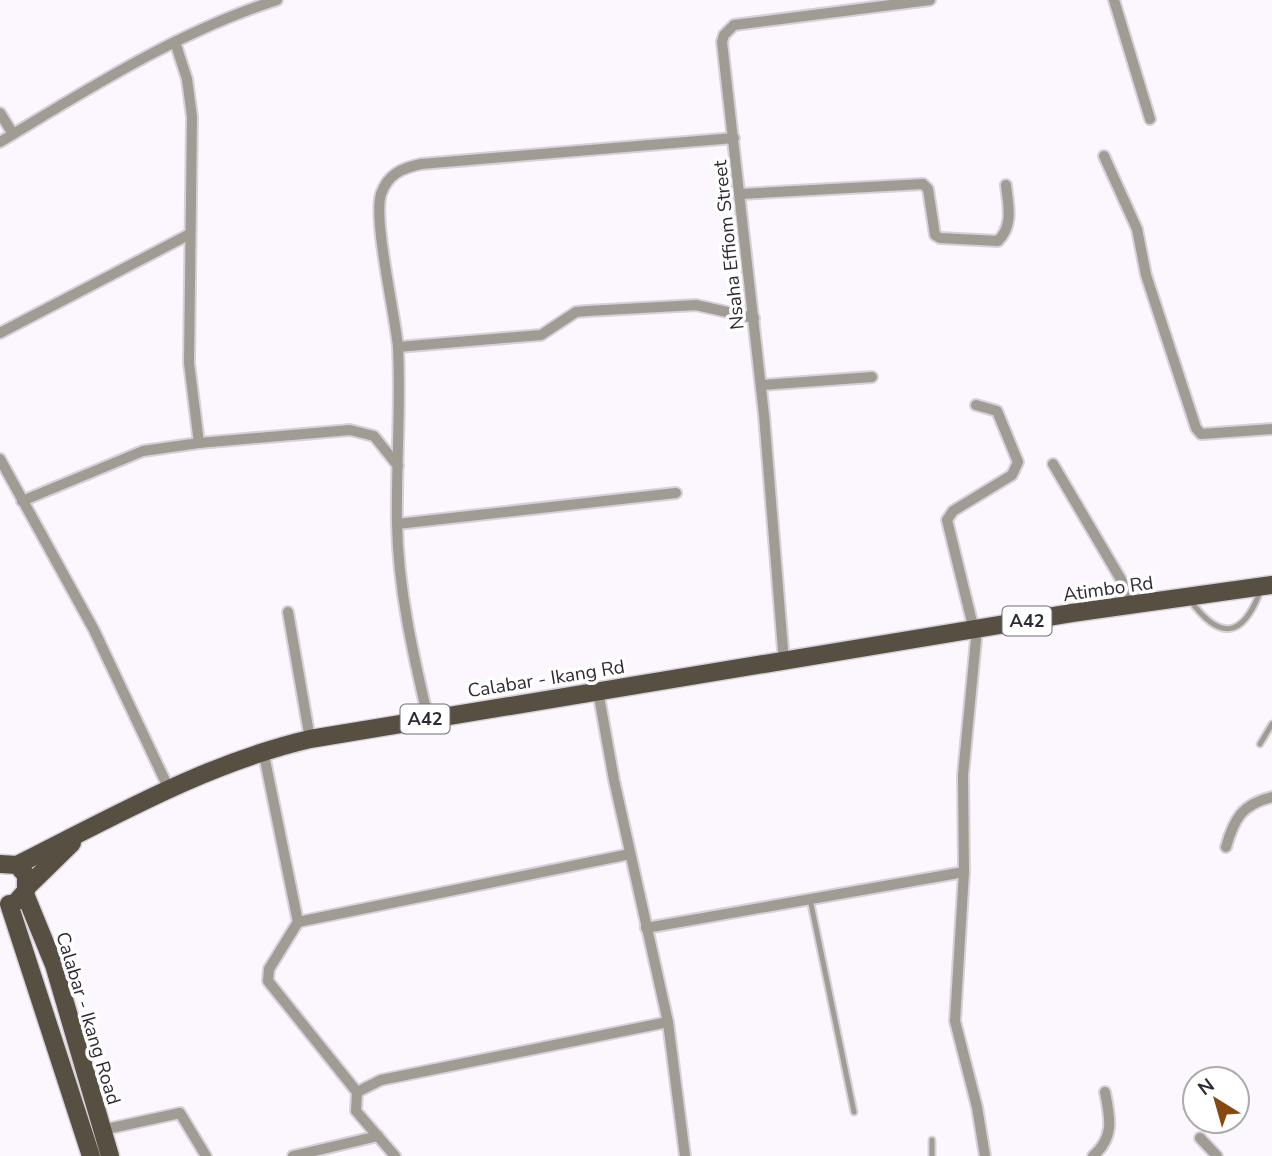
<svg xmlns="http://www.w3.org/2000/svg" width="1272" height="1156" viewBox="0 0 1272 1156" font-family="'Nunito Sans',sans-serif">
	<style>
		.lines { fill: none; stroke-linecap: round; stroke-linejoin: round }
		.service-casing { stroke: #d7d2da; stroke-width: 9 }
		.minor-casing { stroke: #d7d2da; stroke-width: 14 }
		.primary-casing { stroke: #d7d2da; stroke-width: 21 }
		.service { stroke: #a09c93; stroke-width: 5 }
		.minor { stroke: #a09c93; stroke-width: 10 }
		.primary { stroke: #575042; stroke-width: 18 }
		.labels { text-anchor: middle; stroke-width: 7; stroke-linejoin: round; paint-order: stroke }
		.shield { fill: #fff; stroke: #6e6b70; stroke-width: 2 }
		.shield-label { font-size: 18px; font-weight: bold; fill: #302b33 }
		.street-label { font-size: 19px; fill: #302b33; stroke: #fff }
	</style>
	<rect width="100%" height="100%" fill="#fcf7ff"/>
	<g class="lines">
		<defs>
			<g id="service">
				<path d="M 1190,600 C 1219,640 1242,639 1260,592"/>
				<polyline points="1260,744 1272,724"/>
				<polyline points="810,899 854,1112"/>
				<polyline points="932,1140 932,1156"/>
			</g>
			<g id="minor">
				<polyline points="1114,0 1150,119"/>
				<polyline points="175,42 187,79 192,117 189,363 199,443"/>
				<polyline points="0,113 13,134"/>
				<path d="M 0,142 C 88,89 179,31 277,0"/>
				<polyline points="1104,156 1137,229 1146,275 1196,428 1201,434 1272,429"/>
				<path d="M 740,194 L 923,184 L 928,189 L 935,235 L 940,238 L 998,241 C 1014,225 1008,205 1006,185"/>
				<polyline points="0,333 190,234"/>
				<polyline points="398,347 541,335 576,312 587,311 696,305 754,318"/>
				<polyline points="761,385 872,377"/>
				<polyline points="0,459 94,630 168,787"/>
				<polyline points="1053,464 1136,605"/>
				<polyline points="22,501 143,451 199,443 350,430 374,436 398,466"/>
				<polyline points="397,524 676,493"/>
				<polyline points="288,612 310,739"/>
				<polyline points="977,629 963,775 964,872 955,1021 977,1107 985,1156"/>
				<polyline points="974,630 947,520 953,511 1012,475 1018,462 997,411 976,405"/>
				<polyline points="784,662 764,415 722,42 724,35 734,25 930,0"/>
				<polyline points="598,691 614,780 668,1022 685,1156"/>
				<path d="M 428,718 C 413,654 398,589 397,523 C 396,465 401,406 398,347 C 395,314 373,220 381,194 C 388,174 402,168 421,164 L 734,138"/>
				<polyline points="263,750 298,922 269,969 268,981 357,1092"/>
				<path d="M 1226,847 C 1234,819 1242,804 1272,797"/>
				<polyline points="298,922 630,854"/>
				<polyline points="646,928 964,872"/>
				<polyline points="102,1130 180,1113 206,1156"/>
				<polyline points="1200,1138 1217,1156"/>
				<polyline points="293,1156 378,1136"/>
				<polyline points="395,1156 356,1111 357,1092 381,1080 668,1022"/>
				<path d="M 1093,1156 C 1115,1137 1110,1118 1105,1092"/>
			</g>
			<g id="primary">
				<polyline points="0,864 17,865 26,875 26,891 17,901"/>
				<path d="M 17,865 C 113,817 204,764 310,739 L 1072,613 L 1272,585"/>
				<polyline points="27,887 72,843"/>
				<polyline points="25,894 54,965 110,1156"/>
				<polyline points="9,904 91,1156"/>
			</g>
		</defs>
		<!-- service casing -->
		<use href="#service" class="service-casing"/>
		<!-- minor casing -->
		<use href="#minor" class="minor-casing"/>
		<!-- primary casing -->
		<use href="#primary" class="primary-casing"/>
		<!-- service -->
		<use href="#service" class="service"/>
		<!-- minor -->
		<use href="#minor" class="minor"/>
		<!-- primary -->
		<use href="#primary" class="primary"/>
	</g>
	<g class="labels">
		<!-- shield labels -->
		<g class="shield">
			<rect x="1002.5" y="606.5" width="49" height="29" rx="5"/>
			<rect x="400.5" y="704.5" width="49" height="29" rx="5"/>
		</g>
		<g class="shield-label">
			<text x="1027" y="627">A42</text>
			<text x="425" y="725">A42</text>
		</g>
		<!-- street labels -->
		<g class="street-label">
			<text transform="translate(728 245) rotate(-96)" y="7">Nsaha Effiom Street</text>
			<text transform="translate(1108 588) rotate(-8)" y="7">Atimbo Rd</text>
			<text transform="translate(546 678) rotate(-9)" y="7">Calabar - Ikang Rd</text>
			<text transform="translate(89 1018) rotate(73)" y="7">Calabar - Ikang Road</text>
		</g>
	</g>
	<!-- north arrow -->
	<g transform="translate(1216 1100) rotate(323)"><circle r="33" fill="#ffffff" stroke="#acaaad" stroke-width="2"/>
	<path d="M0-5L12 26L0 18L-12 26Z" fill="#87480f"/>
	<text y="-10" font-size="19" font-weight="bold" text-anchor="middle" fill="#302b33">N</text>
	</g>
</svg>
